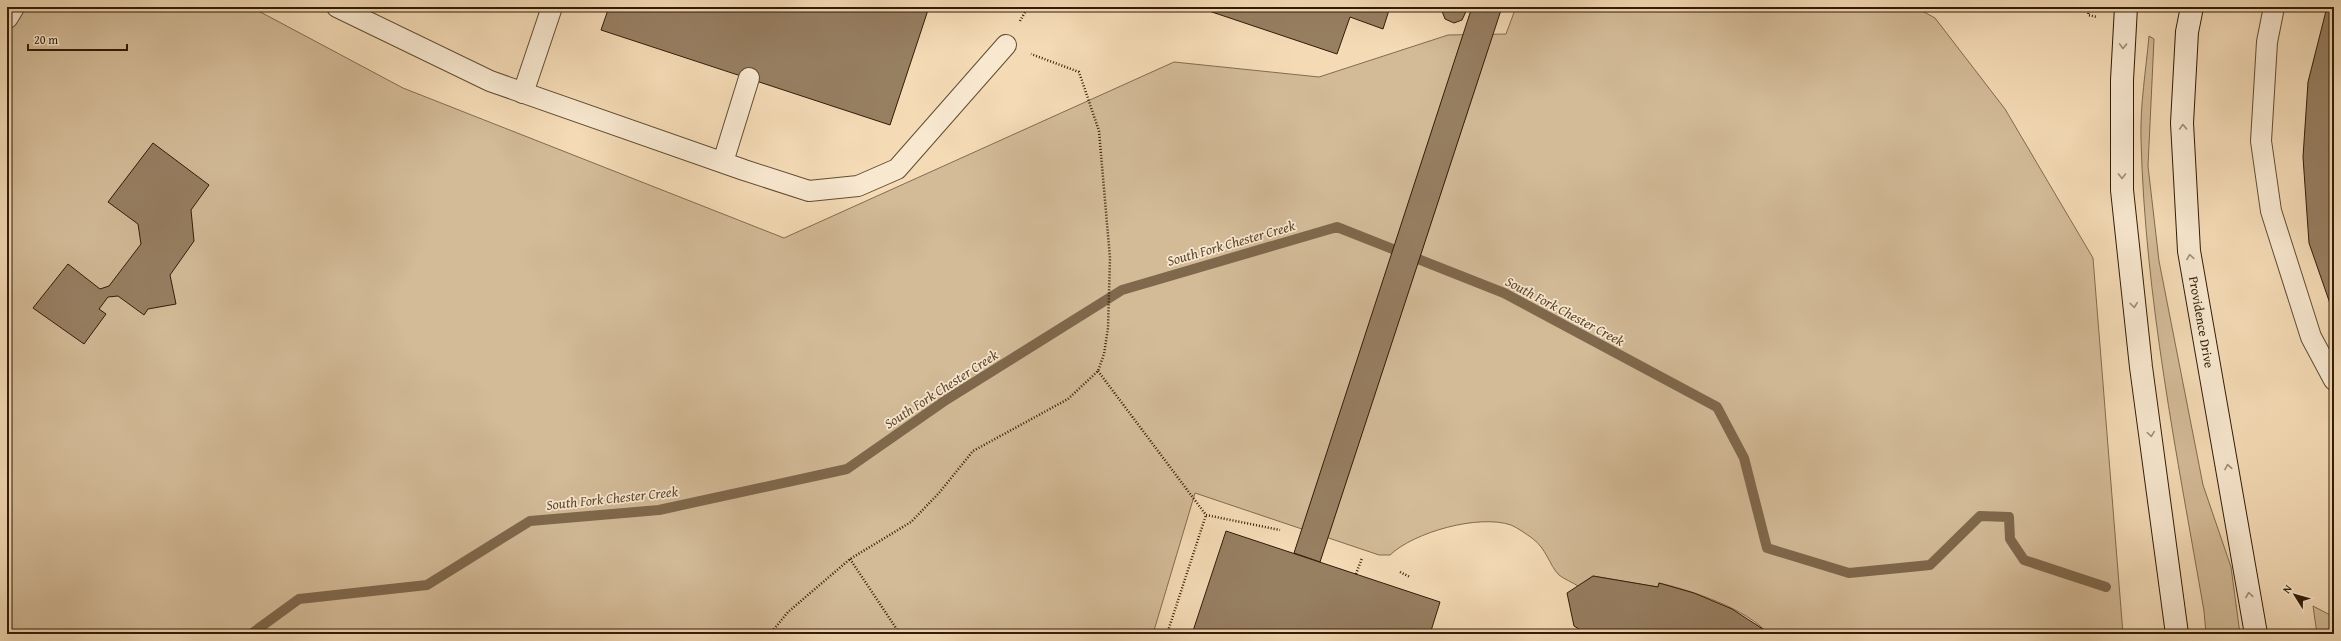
<svg xmlns="http://www.w3.org/2000/svg" width="2341" height="641" viewBox="0 0 2341 641" font-family="'Gentium Book Plus',serif">
	<style>
		.green { fill: #d3bb98; stroke: #826c4f }
		.lines { fill: none; stroke-linecap: round; stroke-linejoin: round }
		.stream { stroke: #7f684c; stroke-width: 10 }
		.building { fill: #977f62; stroke: #321c06 }
		.service-casing { stroke: #624c32; stroke-width: 22 }
		.minor-casing { stroke: #624c32; stroke-width: 24 }
		.secondary-casing { stroke: #321c06; stroke-width: 24 }
		.path { stroke: #321c06; stroke-width: 2.5; stroke-dasharray: 1 2; stroke-linecap: butt }
		.service { stroke: #f8e8d0; stroke-width: 20 }
		.minor { stroke: #f8e8d0; stroke-width: 22 }
		.secondary { stroke: #f8e8d0; stroke-width: 22 }
		.oneway { stroke: #9f8c75 }
		.labels { text-anchor: middle; stroke-width: 3.5; stroke-linejoin: round; paint-order: stroke }
		.street-label { font-size: 13px; fill: #321c06; stroke: #f8e8d0 }
		.water-label { font-size: 14px; font-style: italic; fill: #5f482f; stroke: #f8e8d0 }
	</style>
	<rect width="100%" height="100%" fill="#f4dbb6"/>
	<filter id="stains"><feTurbulence type="fractalNoise" baseFrequency=".005" numOctaves="4"/><feColorMatrix values="0 0 0 0 .2 0 0 0 0 .09 0 0 0 0 .02 0 0 0 .5 -.17"/></filter>
	<radialGradient id="worn" r=".72"><stop offset=".6" stop-color="#630" stop-opacity="0"/><stop offset="1" stop-color="#630" stop-opacity=".3"/></radialGradient>
	<!-- green -->
	<g class="green">
		<path d="M 7,7 L 251,7 L 403,88 L 784,238 L 1174,62 L 1319,77 L 1448,35 L 1506,34 L 1516,7 L 1915,7 L 1935,18 L 2005,109 L 2093,258 L 2123,634 L 1768,634 C 1748,609 1690,590 1659,583 L 1658,587 L 1593,576 L 1578,586 C 1572,582 1564,579 1559,575 C 1549,565 1547,549 1532,538 C 1526,534 1518,528 1511,525 C 1479,514 1414,532 1390,555 L 1379,555 L 1195,493 L 1153,634 L 7,634 Z"/>
		<path d="M 2149,36 L 2154,39 L 2148,166 L 2159,261 L 2203,485 L 2231,567 L 2240,634 L 2206,634 L 2204,611 C 2177,455 2145,298 2141,139 C 2140,105 2146,70 2149,36 Z"/>
		<polygon points="2313,606 2334,617 2334,634 2317,634"/>
	</g>
	<g class="lines">
		<!-- stream -->
		<polyline class="stream" points="251,634 299,599 427,585 530,521 659,510 847,469 946,400 1122,290 1337,227 1504,293 1717,407 1744,458 1767,548 1849,573 1930,565 1980,516 2009,517 2010,539 2024,560 2106,587"/>
	</g>
	<!-- building -->
	<g class="building">
		<polygon points="609,7 929,7 890,125 601,30"/>
		<polygon points="1197,7 1390,7 1383,29 1350,17 1337,54"/>
		<polygon points="1443,7 1468,7 1462,20 1454,23 1445,19 1442,11"/>
		<polygon points="1472,7 1502,7 1320,562 1294,553"/>
		<polygon points="2327,7 2334,7 2334,315 2309,243 2303,157 2308,82"/>
		<polygon points="153,143 209,185 191,210 194,241 170,275 176,304 148,309 144,315 118,296 108,297 99,309 106,314 84,344 33,308 68,264 100,289 109,286 141,244 138,224 108,202"/>
		<polygon points="1226,531 1440,602 1430,634 1192,634"/>
		<polygon points="1593,576 1658,587 1659,583 1694,593 1732,609 1769,633 1587,634 1574,626 1567,593"/>
	</g>
	<g class="lines">
		<defs>
			<g id="service">
				<polyline points="337,7 490,81 744,170 809,191 858,186 897,169 1006,45"/>
				<polyline points="2274,7 2267,42 2261,141 2271,211 2311,337 2334,380"/>
				<polyline points="523,93 552,7"/>
				<polyline points="723,162 749,78"/>
			</g>
			<polyline id="minor" points="7,17 13,7"/>
			<g id="secondary">
				<polyline points="2126,7 2122,80 2122,190 2141,367 2177,634"/>
				<polyline points="2192,7 2187,32 2182,123 2189,251 2256,634"/>
			</g>
		</defs>
		<!-- service casing -->
		<use href="#service" class="service-casing"/>
		<!-- minor casing -->
		<use href="#minor" class="minor-casing"/>
		<!-- secondary casing -->
		<use href="#secondary" class="secondary-casing"/>
		<!-- path -->
		<g class="path">
			<polyline points="2089,7 2088,15 2097,17"/>
			<polyline points="1020,21 1028,7"/>
			<polyline points="1098,371 1206,515 1280,530"/>
			<polyline points="850,559 900,634"/>
			<polyline points="1400,572 1410,577"/>
			<polyline points="1356,574 1362,558"/>
			<polyline points="770,634 788,612 850,559 911,522 939,493 973,451 1068,399 1098,371 1104,354 1108,328 1110,258 1099,131 1079,72 1031,54"/>
			<polyline points="1167,634 1206,515"/>
		</g>
		<!-- service -->
		<use href="#service" class="service"/>
		<!-- minor -->
		<use href="#minor" class="minor"/>
		<!-- secondary -->
		<use href="#secondary" class="secondary"/>
	</g>
	<!-- one-way arrows -->
	<defs><path id="oneway-chevron" d="M-2-3.5L2.5 0L-2 3.5" fill="none" stroke-width="1.6" stroke-linecap="round" stroke-linejoin="round"/></defs>
	<g class="oneway">
		<use href="#oneway-chevron" transform="translate(2123 46) rotate(92)"/>
		<use href="#oneway-chevron" transform="translate(2183 127) rotate(-92)"/>
		<use href="#oneway-chevron" transform="translate(2122 176) rotate(90)"/>
		<use href="#oneway-chevron" transform="translate(2190 257) rotate(-99)"/>
		<use href="#oneway-chevron" transform="translate(2134 305) rotate(83)"/>
		<use href="#oneway-chevron" transform="translate(2151 434) rotate(82)"/>
		<use href="#oneway-chevron" transform="translate(2228 467) rotate(-100)"/>
		<use href="#oneway-chevron" transform="translate(2249 595) rotate(-99)"/>
	</g>
	<g class="labels">
		<!-- street labels -->
		<g class="street-label">
			<text transform="translate(2202 322) rotate(80)" y="5">Providence Drive</text>
		</g>
		<!-- water labels -->
		<g class="water-label">
			<text transform="translate(1231 243) rotate(-16)" y="5">South Fork Chester Creek</text>
			<text transform="translate(1565 311) rotate(28)" y="5">South Fork Chester Creek</text>
			<text transform="translate(941 389) rotate(-33)" y="5">South Fork Chester Creek</text>
			<text transform="translate(612 498) rotate(-6)" y="5">South Fork Chester Creek</text>
		</g>
	</g>
	<!-- margin -->
	<rect width="2341" height="641" fill="none" stroke="#f4dbb6" stroke-width="24"/>
	<rect x="8" y="8" width="2325" height="625" fill="none" stroke="#321c06" stroke-width="2"/>
	<rect x="12" y="12" width="2317" height="617" fill="none" stroke="#321c06"/>
	<!-- north arrow -->
	<g transform="translate(2295 595) rotate(307)" stroke="#f8e8d0" stroke-width="3" paint-order="stroke">
	<path d="M0-3L7 15L0 10L-7 15Z" fill="#321c06"/>
	<text y="-6" font-size="11" font-weight="bold" text-anchor="middle" fill="#321c06">N</text>
	</g>
	<!-- scale -->
	<path d="M28 44v6h99v-6" fill="none" stroke="#321c06" stroke-width="2"/>
	<text x="34" y="44" font-size="12" fill="#321c06" stroke="#f8e8d0" stroke-width="3" paint-order="stroke">20 m</text>
	<rect width="100%" height="100%" filter="url(#stains)"/>
	<rect width="100%" height="100%" fill="url(#worn)"/>
</svg>
